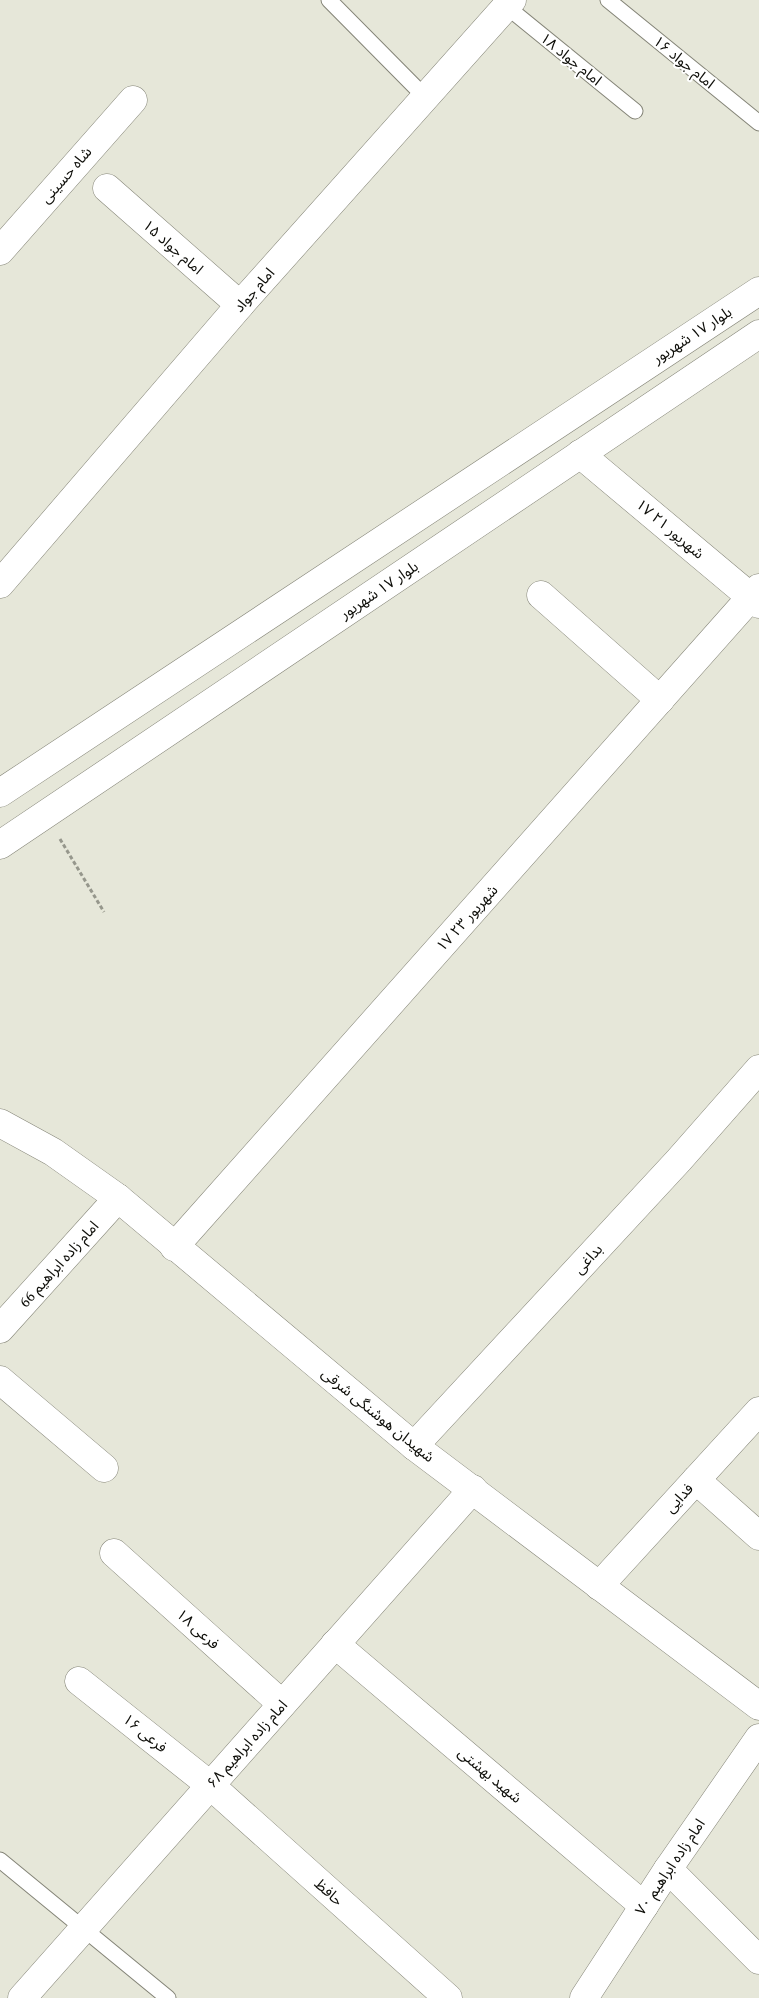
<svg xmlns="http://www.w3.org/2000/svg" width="759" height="1998" viewBox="0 0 759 1998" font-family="'Source Serif 4','Noto Sans Arabic',serif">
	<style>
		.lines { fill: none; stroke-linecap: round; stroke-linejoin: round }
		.lane-casing { stroke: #848477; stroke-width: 17 }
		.street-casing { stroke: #848477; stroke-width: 29 }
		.secondary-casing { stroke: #848477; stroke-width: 29 }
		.path { stroke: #96978c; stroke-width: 3; stroke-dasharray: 4 2.5; stroke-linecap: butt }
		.lane { stroke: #fff; stroke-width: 15 }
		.street { stroke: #fff; stroke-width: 28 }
		.secondary { stroke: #fff; stroke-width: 28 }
		.labels { text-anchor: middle; stroke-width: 4; stroke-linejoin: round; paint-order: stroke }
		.street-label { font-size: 15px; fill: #0d0d08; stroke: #fff }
	</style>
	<rect width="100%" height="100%" fill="#e6e7d9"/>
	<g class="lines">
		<defs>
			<g id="lane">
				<polyline points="329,0 425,97"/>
				<polyline points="608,0 759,123"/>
				<polyline points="506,6 635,111"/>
				<polyline points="0,1860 168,1998"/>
			</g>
			<g id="street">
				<polyline points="107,188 240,305"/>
				<polyline points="0,251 133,100"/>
				<polyline points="580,454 759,604"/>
				<polyline points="541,595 660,700"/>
				<polyline points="174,1247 759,588"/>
				<polyline points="0,1329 118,1198"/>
				<polyline points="0,1380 104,1468"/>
				<polyline points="414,1446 679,1160 759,1069"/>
				<polyline points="696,1480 759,1536"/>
				<polyline points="114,1553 282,1704"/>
				<polyline points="599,1586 759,1411"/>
				<polyline points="335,1644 644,1906"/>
				<polyline points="79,1681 210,1785 448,1998"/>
				<polyline points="668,1869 759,1960"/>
				<polyline points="22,1998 473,1489"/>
				<polyline points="584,1998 668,1869 759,1738"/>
			</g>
			<g id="secondary">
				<polyline points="0,584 240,305 512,0"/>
				<polyline points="0,793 759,291"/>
				<polyline points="0,845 759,334"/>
				<polyline points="0,1123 53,1152 118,1198 414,1446 759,1706"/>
			</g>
		</defs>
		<!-- lane casing -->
		<use href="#lane" class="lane-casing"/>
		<!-- street casing -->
		<use href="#street" class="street-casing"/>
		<!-- secondary casing -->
		<use href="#secondary" class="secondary-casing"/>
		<!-- path -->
		<polyline class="path" points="60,839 104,912"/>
		<!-- lane -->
		<use href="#lane" class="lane"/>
		<!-- street -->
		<use href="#street" class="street"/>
		<!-- secondary -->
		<use href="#secondary" class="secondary"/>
	</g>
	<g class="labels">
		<!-- street labels -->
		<g class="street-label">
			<text transform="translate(571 59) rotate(39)" y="5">امام جواد ۱۸</text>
			<text transform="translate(684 62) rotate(39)" y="5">امام جواد ۱۶</text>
			<text transform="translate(66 175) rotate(-49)" y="5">شاه حسینی</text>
			<text transform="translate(173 247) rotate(41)" y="5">امام جواد ۱۵</text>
			<text transform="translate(254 290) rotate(-49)" y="5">امام جواد</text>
			<text transform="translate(692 335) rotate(-33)" y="5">بلوار ۱۷ شهریور</text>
			<text transform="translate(670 529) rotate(40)" y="5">۱۷ شهریور ۲۱</text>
			<text transform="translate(379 590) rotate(-34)" y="5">بلوار ۱۷ شهریور</text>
			<text transform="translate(467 918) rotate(-48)" y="5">۱۷ شهریور ۲۳</text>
			<text transform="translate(588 1259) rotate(-47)" y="5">بداغی</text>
			<text transform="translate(59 1264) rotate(-48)" y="5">امام زاده ابراهیم 66</text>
			<text transform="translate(378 1415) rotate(39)" y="5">شهیدان هوشنگی شرقی</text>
			<text transform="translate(679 1498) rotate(-47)" y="5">فدایی</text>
			<text transform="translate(198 1629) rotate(42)" y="5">فرعی ۱۸</text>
			<text transform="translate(145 1733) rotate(39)" y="5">فرعی ۱۶</text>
			<text transform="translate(247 1744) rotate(-48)" y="5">امام زاده ابراهیم ۶۸</text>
			<text transform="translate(490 1775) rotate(40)" y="5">شهید بهشتی</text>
			<text transform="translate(670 1867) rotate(-56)" y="5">امام زاده ابراهیم ۷۰</text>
			<text transform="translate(329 1892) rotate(42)" y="5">حافظ</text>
		</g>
	</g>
</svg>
